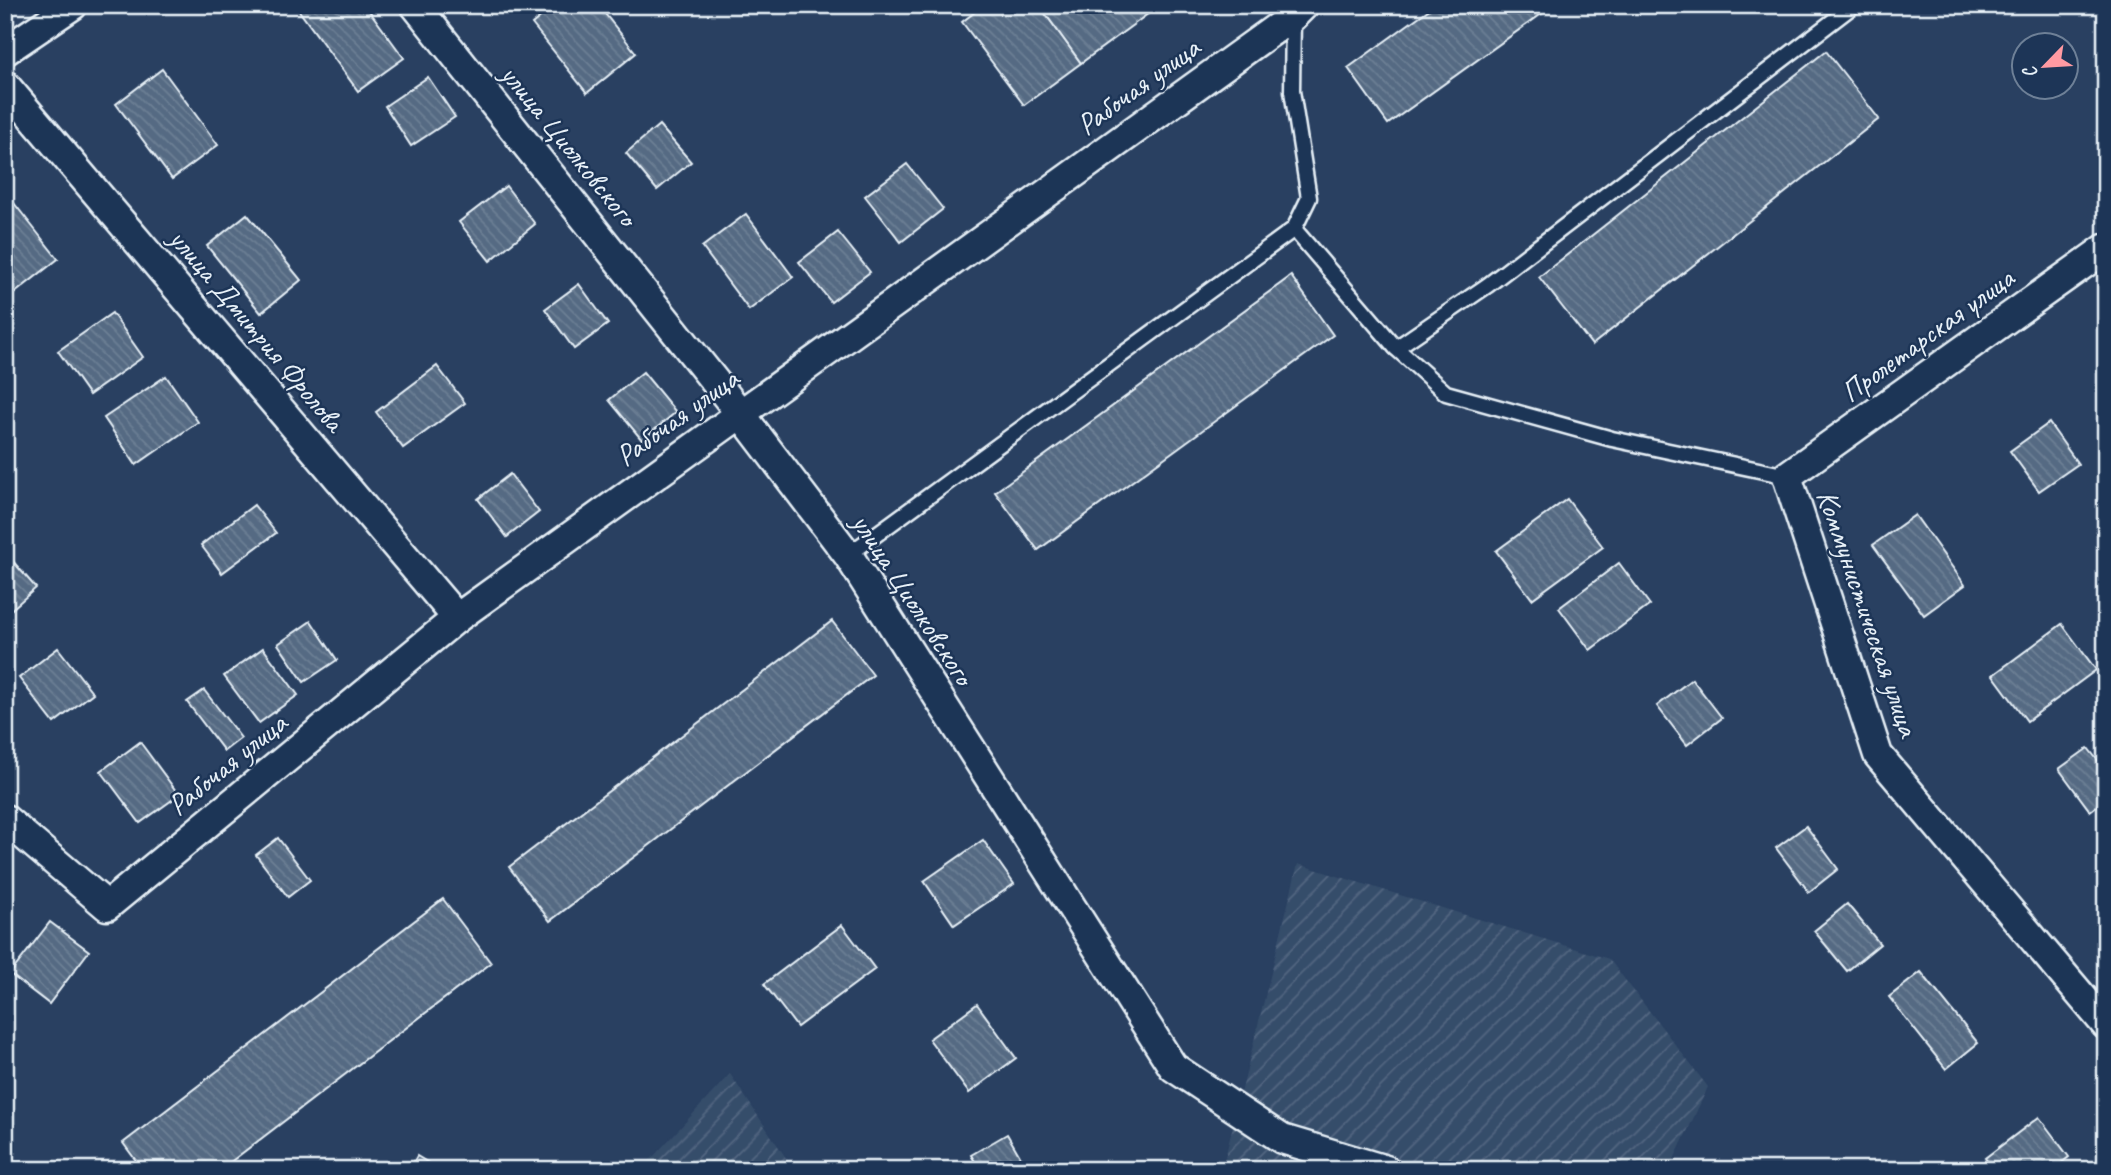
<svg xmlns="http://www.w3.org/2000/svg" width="2111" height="1175" viewBox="0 0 2111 1175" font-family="Caveat,sans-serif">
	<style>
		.industrial { fill: url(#industrial-furrows) }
		.building { fill: url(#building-back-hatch); stroke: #e8f1f8; stroke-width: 2 }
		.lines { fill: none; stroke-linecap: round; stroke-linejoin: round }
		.service-casing { stroke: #e8f1f8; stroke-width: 19 }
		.minor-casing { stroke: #e8f1f8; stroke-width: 33 }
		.service { stroke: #1d3557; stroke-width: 14 }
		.minor { stroke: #1d3557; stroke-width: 28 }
		.labels { text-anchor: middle; stroke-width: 5; stroke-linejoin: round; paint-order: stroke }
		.street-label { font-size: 30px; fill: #e8f1f8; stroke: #1d3557 }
	</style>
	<defs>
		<pattern id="industrial-furrows" width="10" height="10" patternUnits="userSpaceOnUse" patternTransform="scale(1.75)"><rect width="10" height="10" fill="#364d6b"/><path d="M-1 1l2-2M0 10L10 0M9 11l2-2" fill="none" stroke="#536781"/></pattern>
		<pattern id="building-back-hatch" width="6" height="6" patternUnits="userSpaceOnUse" patternTransform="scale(1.75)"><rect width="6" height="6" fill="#556a83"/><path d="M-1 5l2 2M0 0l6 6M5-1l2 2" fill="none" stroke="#6d8095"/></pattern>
	</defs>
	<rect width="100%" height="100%" fill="#294061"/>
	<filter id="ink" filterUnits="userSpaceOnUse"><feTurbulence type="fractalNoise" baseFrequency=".0143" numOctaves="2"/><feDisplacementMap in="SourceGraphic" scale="14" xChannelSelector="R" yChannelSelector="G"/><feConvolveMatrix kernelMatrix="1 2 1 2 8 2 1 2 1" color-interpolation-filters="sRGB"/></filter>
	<g filter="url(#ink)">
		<!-- industrial -->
		<g class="industrial">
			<polygon points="1298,864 1609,959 1708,1087 1669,1170 1222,1170"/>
			<polygon points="730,1074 794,1170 641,1170"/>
		</g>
		<!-- building -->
		<g class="building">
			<polygon points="301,5 365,5 404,58 358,91 297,8"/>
			<polygon points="555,5 598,5 636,53 587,93 532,24"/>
			<polygon points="984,5 1039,5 1081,63 1024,105 962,22"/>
			<polygon points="1039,5 1160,5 1081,63"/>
			<polygon points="1435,5 1554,5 1388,124 1348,68"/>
			<polygon points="1826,51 1879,119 1592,345 1539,277"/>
			<polygon points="162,69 218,145 172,179 116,104"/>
			<polygon points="428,77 455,117 411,146 385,106"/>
			<polygon points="659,125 691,162 657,190 626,153"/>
			<polygon points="907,164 943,209 901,242 865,196"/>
			<polygon points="506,186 535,224 490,261 459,222"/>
			<polygon points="10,198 58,259 11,296 5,288 5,202"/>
			<polygon points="247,214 301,280 261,313 207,246"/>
			<polygon points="746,214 793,277 749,310 702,247"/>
			<polygon points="838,232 870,272 831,302 799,262"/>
			<polygon points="1291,276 1333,335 1038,550 995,492"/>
			<polygon points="579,284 608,324 574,349 545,309"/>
			<polygon points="112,313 143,357 89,395 58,351"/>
			<polygon points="437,366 465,403 403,448 376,412"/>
			<polygon points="643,372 676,412 642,440 609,400"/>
			<polygon points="166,376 198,422 136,465 104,418"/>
			<polygon points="2049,423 2078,464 2039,491 2010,451"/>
			<polygon points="510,474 539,512 507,537 478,499"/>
			<polygon points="1567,499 1603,547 1532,599 1496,551"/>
			<polygon points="254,505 276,533 222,573 201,545"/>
			<polygon points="1915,515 1965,585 1924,615 1873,545"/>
			<polygon points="5,552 36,588 5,615"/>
			<polygon points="1619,563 1650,605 1590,650 1559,608"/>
			<polygon points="311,621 337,660 304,682 278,644"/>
			<polygon points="832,621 873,675 550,921 509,867"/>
			<polygon points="2062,624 2096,670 2027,721 1993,675"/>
			<polygon points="58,648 93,693 54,723 19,678"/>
			<polygon points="263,648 298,695 259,723 224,676"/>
			<polygon points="1692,679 1722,718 1687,745 1657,706"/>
			<polygon points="204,690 241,738 224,751 187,702"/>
			<polygon points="140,742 179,795 140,823 101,771"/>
			<polygon points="2088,748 2106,771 2106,799 2090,811 2059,769"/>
			<polygon points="1806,826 1838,869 1809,892 1776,848"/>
			<polygon points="278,838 310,880 288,897 256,855"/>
			<polygon points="983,840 1014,884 954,925 924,881"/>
			<polygon points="443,899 491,963 220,1170 143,1170 123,1143"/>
			<polygon points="1847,904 1880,944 1847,971 1814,931"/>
			<polygon points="50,922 89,951 49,1004 10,974"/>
			<polygon points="842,925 875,969 797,1027 764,984"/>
			<polygon points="1921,972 1978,1043 1946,1069 1889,997"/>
			<polygon points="977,1004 1016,1058 969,1093 929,1039"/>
			<polygon points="2039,1117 2069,1157 2052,1170 1994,1170 1985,1158"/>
			<polygon points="1007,1134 1028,1170 980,1170 971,1155"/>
			<polygon points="417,1156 440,1170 409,1170"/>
		</g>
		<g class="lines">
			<defs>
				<g id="service">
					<polyline points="1294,229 1396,348"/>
					<polyline points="1787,476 1612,439 1446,393 1396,348 1488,285 1854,5"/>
					<polyline points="848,555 1294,229 1309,198 1292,91 1293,17"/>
				</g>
				<g id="minor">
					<polyline points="415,5 740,413 848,555 1173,1067 1282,1139 1386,1170"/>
					<polyline points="5,51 73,5"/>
					<polyline points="5,85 457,618"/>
					<polyline points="2106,248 1787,476 1878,755 2106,1025"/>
					<polyline points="5,819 107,906 457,618 1293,16 1304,5"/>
				</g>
			</defs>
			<!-- service casing -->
			<use href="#service" class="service-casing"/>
			<!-- minor casing -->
			<use href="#minor" class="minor-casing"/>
			<!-- service -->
			<use href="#service" class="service"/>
			<!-- minor -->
			<use href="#minor" class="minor"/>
		</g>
	</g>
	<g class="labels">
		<!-- street labels -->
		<g class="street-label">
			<text transform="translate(1138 86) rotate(-36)" y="10">Рабочая улица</text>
			<text transform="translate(569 145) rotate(51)" y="10">улица Циолковского</text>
			<text transform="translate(257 330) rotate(50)" y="10">улица Дмитрия Фролова</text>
			<text transform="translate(1927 335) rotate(-36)" y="10">Пролетарская улица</text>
			<text transform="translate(677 417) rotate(-36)" y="10">Рабочая улица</text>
			<text transform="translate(913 599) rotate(57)" y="10">улица Циолковского</text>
			<text transform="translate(1868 613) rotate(71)" y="10">Коммунистическая улица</text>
			<text transform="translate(227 764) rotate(-39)" y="10">Рабочая улица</text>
		</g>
	</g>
	<!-- margin -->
	<rect width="2111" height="1175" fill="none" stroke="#1d3557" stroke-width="28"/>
	<rect x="14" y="14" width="2083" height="1147" fill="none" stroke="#e8f1f8" stroke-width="2.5" filter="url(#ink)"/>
	<!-- north arrow -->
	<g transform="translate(2045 66) rotate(245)"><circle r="33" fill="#1d3557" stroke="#6e8097" stroke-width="2"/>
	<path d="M0-5L12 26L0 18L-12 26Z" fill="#ff9aa2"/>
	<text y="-10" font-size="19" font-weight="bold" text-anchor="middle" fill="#e8f1f8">С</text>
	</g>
</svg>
